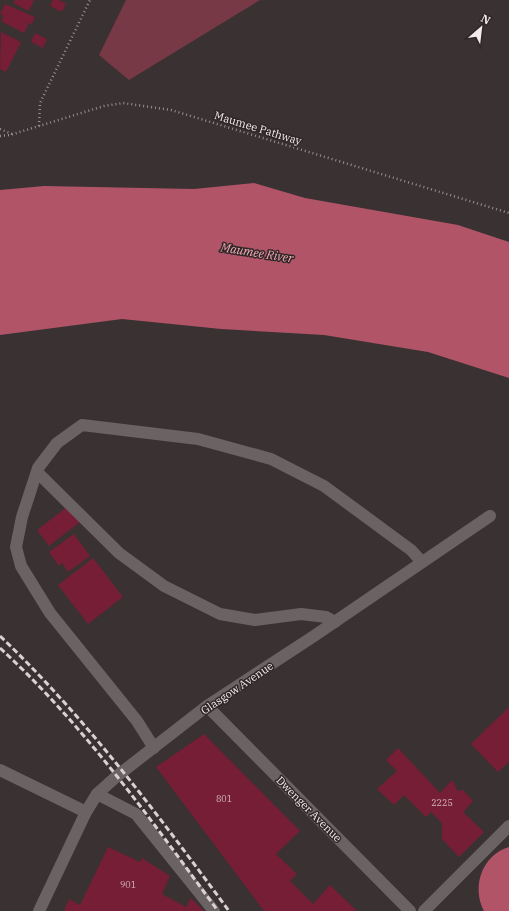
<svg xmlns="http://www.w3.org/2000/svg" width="509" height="911" viewBox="0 0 509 911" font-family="'IBM Plex Serif',serif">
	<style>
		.green { fill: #773945 }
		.water { fill: #b15467 }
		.building { fill: #751e35 }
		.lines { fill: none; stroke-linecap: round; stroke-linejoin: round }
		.path { stroke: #989091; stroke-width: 2.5; stroke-dasharray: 1 3; stroke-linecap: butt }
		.minor { stroke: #6b6263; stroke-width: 12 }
		.rail { stroke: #d9d2d3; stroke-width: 3; stroke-dasharray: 6 3; stroke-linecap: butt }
		.labels { text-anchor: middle; stroke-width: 3; stroke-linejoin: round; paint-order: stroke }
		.number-label { font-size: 9px; fill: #d3b8bf }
		.street-label { font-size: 11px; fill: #f2eced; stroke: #2f2728 }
		.water-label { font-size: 12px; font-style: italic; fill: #f9acb8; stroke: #2f2728 }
	</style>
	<rect width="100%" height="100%" fill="#3a3132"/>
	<!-- green -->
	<polygon class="green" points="126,0 260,0 129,80 99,55"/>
	<!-- water -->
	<g class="water">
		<polygon points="254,183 305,198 458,225 509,242 509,378 428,352 324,335 221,329 122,319 0,335 0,190 44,186 194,189"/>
		<path d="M 509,847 L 509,911 L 484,911 C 471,887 482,855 509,847 Z"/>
	</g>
	<!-- building -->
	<g class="building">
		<polygon points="15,0 34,0 29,11 13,3"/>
		<polygon points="53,0 59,0 66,4 62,12 50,6"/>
		<polygon points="5,4 35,17 32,24 29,23 24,33 1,21 4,16 0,14"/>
		<polygon points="1,32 21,42 6,72 0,69"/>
		<polygon points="35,33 47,39 43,48 31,42"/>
		<polygon points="68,506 80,522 49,546 37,530"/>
		<polygon points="74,534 90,556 68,572 62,563 59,566 49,552"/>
		<polygon points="93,558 123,597 88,624 58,585"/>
		<polygon points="509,707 509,762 498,772 471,744"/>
		<polygon points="204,734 300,831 276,854 297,874 290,881 313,904 330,885 357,911 264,911 156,767"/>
		<polygon points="398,748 440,793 452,780 458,791 463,790 473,801 463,812 484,832 459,857 442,839 442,823 431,812 426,817 404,795 394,805 377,789 397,771 386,760"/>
		<polygon points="108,847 140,862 142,858 170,876 162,894 186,907 191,898 204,911 64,911 69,899 80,905"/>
	</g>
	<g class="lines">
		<!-- path -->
		<g class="path">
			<polyline points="39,126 40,103 90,0"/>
			<polyline points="0,129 12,134"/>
			<polyline points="0,136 10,135 104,106 123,103 171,110 509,213"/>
		</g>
		<!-- minor -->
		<g class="minor">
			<polyline points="37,472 119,553 164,586 220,614 255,620 301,614 326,617 335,622"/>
			<polyline points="207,706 410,911"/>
			<polyline points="154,748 137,721 50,613 21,566 16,547 22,517 38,468 57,443 82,425 198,439 271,459 324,486 411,550 422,562"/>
			<polyline points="0,770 86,812"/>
			<polyline points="97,794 136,814 214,911"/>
			<polyline points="39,911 86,812 97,794 117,776 207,706 314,636 490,516"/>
			<polyline points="424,911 509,826"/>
		</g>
		<!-- rail -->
		<g class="rail">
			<path d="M 0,636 C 87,719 158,815 229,911"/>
			<path d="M 0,648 C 84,725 151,820 218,911"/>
		</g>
	</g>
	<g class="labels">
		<!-- number labels -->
		<g class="number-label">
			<text x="224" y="802">801</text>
			<text x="442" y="806">2225</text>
			<text x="128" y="888">901</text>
		</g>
		<!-- street labels -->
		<g class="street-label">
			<text transform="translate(258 128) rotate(17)" y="4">Maumee Pathway</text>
			<text transform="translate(237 688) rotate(-34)" y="4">Glasgow Avenue</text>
			<text transform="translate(309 809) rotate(45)" y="4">Dwenger Avenue</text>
		</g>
		<!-- water labels -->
		<g class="water-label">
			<text transform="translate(257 253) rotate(9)" y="4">Maumee River</text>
		</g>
	</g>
	<!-- north arrow -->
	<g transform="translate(481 28) rotate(28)" stroke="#2f2728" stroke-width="3" paint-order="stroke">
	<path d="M0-3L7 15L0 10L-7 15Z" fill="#f2eced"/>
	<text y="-6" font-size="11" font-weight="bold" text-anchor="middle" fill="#f2eced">N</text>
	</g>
</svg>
